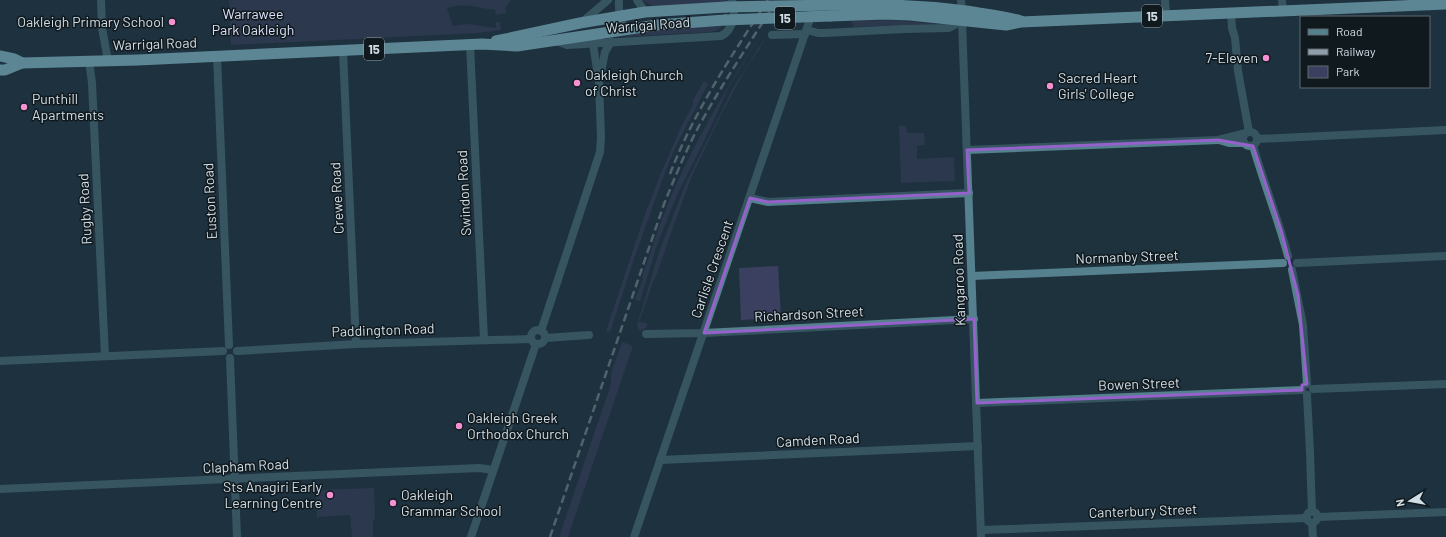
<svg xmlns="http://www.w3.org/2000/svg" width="1446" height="537" viewBox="0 0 1446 537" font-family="Barlow,sans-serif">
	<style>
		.green { fill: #3c4060 }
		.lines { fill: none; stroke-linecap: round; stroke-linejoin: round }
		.minor { stroke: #54818d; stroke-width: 8 }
		.highway { stroke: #aaedfe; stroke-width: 11 }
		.rail { stroke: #8f9ea8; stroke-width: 2.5; stroke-dasharray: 8 4; stroke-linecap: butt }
		.highway-bridge { stroke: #aaedfe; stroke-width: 11 }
		.marked { fill: none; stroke: #9561cb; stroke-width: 3; stroke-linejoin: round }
		.poi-dot { fill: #f591d2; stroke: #10191e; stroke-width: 1.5 }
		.labels { text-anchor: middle; stroke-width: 3; stroke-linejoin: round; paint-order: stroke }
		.shield { fill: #10191e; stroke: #98a3aa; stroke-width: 1 }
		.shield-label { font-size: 13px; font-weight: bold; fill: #d2dee6 }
		.park-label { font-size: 14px; fill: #dce0f9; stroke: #10191e }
		.poi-label { font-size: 14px; fill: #d2dee6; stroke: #10191e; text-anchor: start }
		.street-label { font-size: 14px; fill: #d2dee6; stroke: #10191e }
	</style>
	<rect width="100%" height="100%" fill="#1e323e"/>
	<!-- green -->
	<g class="green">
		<path d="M 229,0 L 511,0 L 505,8 L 507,13 L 496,15 L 495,10 C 479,8 463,2 447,8 L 453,26 L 467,24 L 496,28 L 496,22 L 500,22 L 501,30 L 478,33 L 231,45 Z"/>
		<polygon points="642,0 727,0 728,2 654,7"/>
		<polygon points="891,20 942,24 853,27 852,21"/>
		<path d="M 722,26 L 718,30 L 711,32 L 622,37 C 654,28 689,28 722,26 Z"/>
		<path d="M 765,28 L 729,87 L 708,133 L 677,195 L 657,245 L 640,301 L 635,299 L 643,279 L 642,277 C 654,243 665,207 681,174 C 705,123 735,75 765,28 Z"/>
		<polygon points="766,36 758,52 757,52 745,70 720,117 692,176 673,227 658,271 653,282 639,322 647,323 647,327 640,331 637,325 659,252 686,183 733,88"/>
		<polygon points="704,81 708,84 676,146 664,175 634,259 610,332 606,331 644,217 661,173 682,125 693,105 693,100"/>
		<polygon points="899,126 906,126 907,133 924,133 925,145 917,146 917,159 954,157 955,181 901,183"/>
		<polygon points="778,266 781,318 741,320 739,268"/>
		<polygon points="622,342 633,346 568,537 559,537 611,384 611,373"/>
		<polygon points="374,488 375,519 373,520 373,537 352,537 350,515 317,517 316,490"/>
	</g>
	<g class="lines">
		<!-- minor -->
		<g class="minor">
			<polyline points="101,0 102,28 108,61"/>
			<path d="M 619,0 C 618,11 620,20 626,30"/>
			<polyline points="637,0 645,12"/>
			<polyline points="961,0 962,11"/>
			<polyline points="1165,0 1166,16"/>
			<polyline points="1282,0 1283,11"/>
			<polyline points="1231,13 1232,28 1235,38 1238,71 1249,132"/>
			<polyline points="581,23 608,0"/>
			<polyline points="807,30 818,33 825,33 904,29 949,28 962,21 981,537"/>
			<polyline points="772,35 805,34"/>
			<path d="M 556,41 L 567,45 L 721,36 C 734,30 736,12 732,0"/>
			<polyline points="470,45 484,339"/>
			<polyline points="343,51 356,344"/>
			<polyline points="217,56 229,345"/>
			<polyline points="89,61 92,83 105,356"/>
			<polyline points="600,77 605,52 611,42"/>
			<circle cx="1250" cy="139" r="7"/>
			<polyline points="1257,139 1446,130"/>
			<polyline points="1219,140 1229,143 1244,143"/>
			<path d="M 1253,146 C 1264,183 1278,219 1288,256"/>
			<polyline points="967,150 1218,140 1246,133"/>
			<polyline points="750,198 768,202 969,193"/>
			<polyline points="1297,263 1446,256"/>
			<polyline points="1292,270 1303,325 1307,384"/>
			<polyline points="972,276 1283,263"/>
			<circle cx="538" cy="337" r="7"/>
			<polyline points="541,331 600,152 601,137 599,82 593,44"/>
			<polyline points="646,334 704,333 974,319"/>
			<polyline points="546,338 589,335"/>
			<polyline points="237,351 356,344 531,339"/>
			<polyline points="230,358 237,537"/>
			<polyline points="0,361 223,351"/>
			<polyline points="1313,389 1446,384"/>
			<polyline points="1307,395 1310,452 1312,512"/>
			<polyline points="977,403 1302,390"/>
			<polyline points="660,460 978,446"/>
			<polyline points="0,489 479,468 493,470"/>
			<circle cx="1312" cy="517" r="5.5"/>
			<polyline points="1318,517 1446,512"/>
			<polyline points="1312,523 1313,537"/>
			<polyline points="981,530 1307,518"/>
			<polyline points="471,537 536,344"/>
			<polyline points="634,537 812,13"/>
		</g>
		<!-- highway -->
		<g class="highway">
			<path d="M 835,5 C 879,4 922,5 966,11 C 985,14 1003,16 1021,21"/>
			<polyline points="830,16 885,14 910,15 1006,25 1021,22 1446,4"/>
			<polyline points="496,41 580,23 645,12 726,7"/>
			<polyline points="0,56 14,59 22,63"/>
			<polyline points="0,70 5,70 22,63 138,60 482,44 517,46 657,25 725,20"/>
		</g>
		<!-- rail -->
		<g class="rail">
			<path d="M 670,174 C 694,111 732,55 768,0"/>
			<path d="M 550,537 L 664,204 C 675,177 686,150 700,124 C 724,81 751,41 777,0"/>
		</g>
		<!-- highway-bridge -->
		<g class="highway-bridge">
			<polyline points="726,7 835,5"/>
			<polyline points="725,20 830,16"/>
		</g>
	</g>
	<!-- marked area -->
	<path d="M0 0H1446V537H0ZM 1218,140 L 1253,146 L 1281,230 L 1298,295 L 1307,384 L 1302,385 L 1302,390 L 977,403 L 974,319 L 704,333 L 750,198 L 768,202 L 969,193 L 967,150 Z" fill="#1e323e" fill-opacity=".55" fill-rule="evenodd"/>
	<path class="marked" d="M 1218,140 L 1253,146 L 1281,230 L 1298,295 L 1307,384 L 1302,385 L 1302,390 L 977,403 L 974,319 L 704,333 L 750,198 L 768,202 L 969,193 L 967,150 Z"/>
	<!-- markers -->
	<g class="poi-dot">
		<circle cx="172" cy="22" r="4"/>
		<circle cx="1266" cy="58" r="4"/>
		<circle cx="577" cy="83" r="4"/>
		<circle cx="1050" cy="86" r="4"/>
		<circle cx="24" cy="107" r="4"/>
		<circle cx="459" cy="426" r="4"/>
		<circle cx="330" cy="495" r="4"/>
		<circle cx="393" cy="503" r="4"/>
	</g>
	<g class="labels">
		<!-- shield labels -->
		<g class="shield">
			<rect x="1142" y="5" width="20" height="22" rx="3"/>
			<rect x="775" y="7" width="20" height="22" rx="3"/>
			<rect x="364" y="38" width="20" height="22" rx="3"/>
		</g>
		<g class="shield-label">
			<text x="1152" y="21">15</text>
			<text x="785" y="23">15</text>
			<text x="374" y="54">15</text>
		</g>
		<!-- park labels -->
		<g class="park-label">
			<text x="253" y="19">Warrawee<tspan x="253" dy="16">Park Oakleigh</tspan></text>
		</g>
		<!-- poi labels -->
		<g class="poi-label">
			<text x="164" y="27" text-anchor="end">Oakleigh Primary School</text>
			<text x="1258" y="63" text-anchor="end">7-Eleven</text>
			<text x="585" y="80">Oakleigh Church<tspan x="585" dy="16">of Christ</tspan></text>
			<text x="1058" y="83">Sacred Heart<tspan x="1058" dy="16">Girls' College</tspan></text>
			<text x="32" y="104">Punthill<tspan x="32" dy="16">Apartments</tspan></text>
			<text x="467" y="423">Oakleigh Greek<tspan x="467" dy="16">Orthodox Church</tspan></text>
			<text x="322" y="492" text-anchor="end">Sts Anagiri Early<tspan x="322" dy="16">Learning Centre</tspan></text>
			<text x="401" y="500">Oakleigh<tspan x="401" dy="16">Grammar School</tspan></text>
		</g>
		<!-- street labels -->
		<g class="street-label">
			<text transform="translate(648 25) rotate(-4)" y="5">Warrigal Road</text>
			<text transform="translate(155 44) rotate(-2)" y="5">Warrigal Road</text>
			<text transform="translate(464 193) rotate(-93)" y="5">Swindon Road</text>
			<text transform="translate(337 198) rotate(-93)" y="5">Crewe Road</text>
			<text transform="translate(210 201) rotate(-93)" y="5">Euston Road</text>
			<text transform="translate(85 209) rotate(-93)" y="5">Rugby Road</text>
			<text transform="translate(1127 257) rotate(-2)" y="5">Normanby Street</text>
			<text transform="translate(712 269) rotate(-71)" y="5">Carlisle Crescent</text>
			<text transform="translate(959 280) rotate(-92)" y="5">Kangaroo Road</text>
			<text transform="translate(809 314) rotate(-3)" y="5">Richardson Street</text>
			<text transform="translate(383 330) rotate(-2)" y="5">Paddington Road</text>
			<text transform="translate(1139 384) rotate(-2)" y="5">Bowen Street</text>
			<text transform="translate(818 440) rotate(-3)" y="5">Camden Road</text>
			<text transform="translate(246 466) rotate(-3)" y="5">Clapham Road</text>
			<text transform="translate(1143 511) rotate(-2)" y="5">Canterbury Street</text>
		</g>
	</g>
	<!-- legend -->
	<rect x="1300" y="16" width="130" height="72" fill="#10191e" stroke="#5e686e"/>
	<rect x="1308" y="29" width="20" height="6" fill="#54818d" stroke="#5e686e"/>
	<text x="1336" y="36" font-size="12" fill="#d2dee6">Road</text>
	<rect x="1308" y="49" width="20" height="6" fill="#8f9ea8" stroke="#5e686e"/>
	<text x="1336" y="56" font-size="12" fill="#d2dee6">Railway</text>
	<rect x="1308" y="66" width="20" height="12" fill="#3c4060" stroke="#5e686e"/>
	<text x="1336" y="76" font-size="12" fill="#d2dee6">Park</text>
	<!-- north arrow -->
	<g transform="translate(1410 501) rotate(259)" stroke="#10191e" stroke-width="3" paint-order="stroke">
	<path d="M0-3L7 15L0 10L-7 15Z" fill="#d2dee6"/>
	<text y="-6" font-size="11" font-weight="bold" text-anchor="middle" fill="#d2dee6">N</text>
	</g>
</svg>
